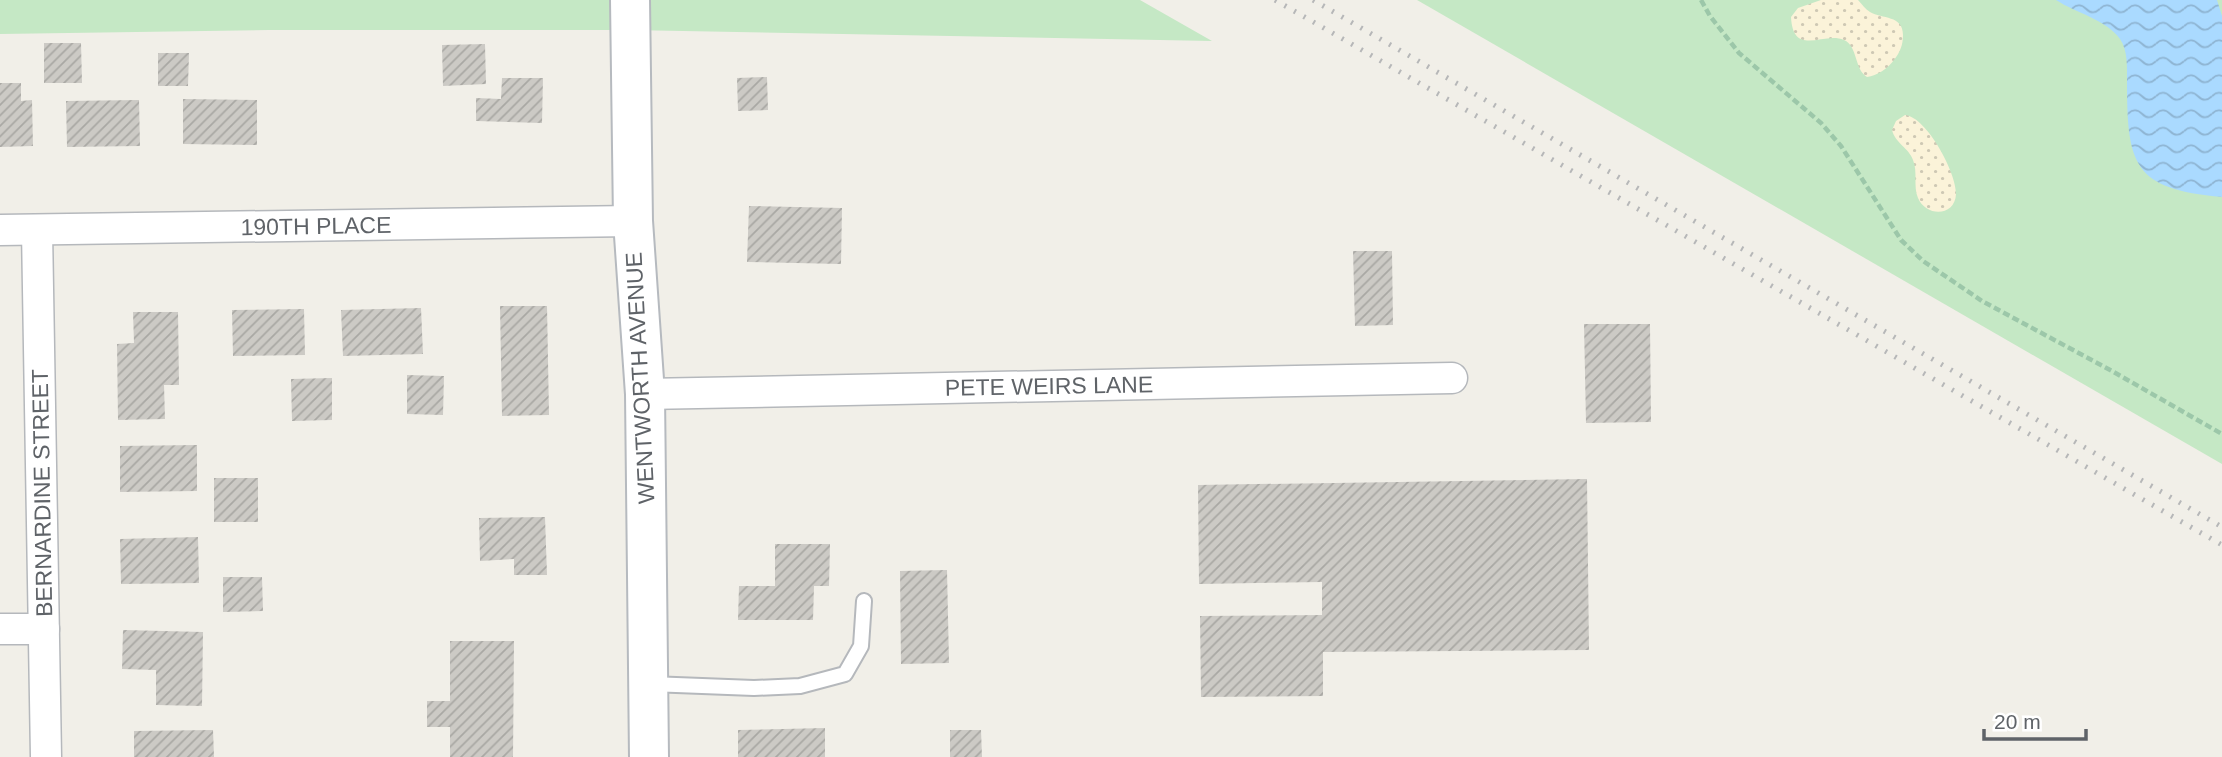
<svg xmlns="http://www.w3.org/2000/svg" width="2222" height="757" viewBox="0 0 2222 757" font-family="Helvetica,sans-serif">
	<style>
		.grass { fill: #c5e8c5 }
		.sand { fill: url(#sand-dots) }
		.water { fill: url(#water-waves) }
		.building { fill: url(#building-hatch) }
		.lines { fill: none; stroke-linecap: round; stroke-linejoin: round }
		.lane-casing { stroke: #b5b8bc; stroke-width: 18 }
		.street-casing { stroke: #b5b8bc; stroke-width: 33 }
		.secondary-casing { stroke: #b6babf; stroke-width: 42 }
		.path { stroke: #9cc7a9; stroke-width: 4.5; stroke-dasharray: 7 3.5; stroke-linecap: butt }
		.lane { stroke: #fff; stroke-width: 14 }
		.street { stroke: #fff; stroke-width: 30 }
		.secondary { stroke: #fff; stroke-width: 38 }
		.rail { stroke: #b6b7b8; stroke-width: 5; stroke-dasharray: 2 9; stroke-linecap: butt }
		.labels { text-anchor: middle; stroke-width: 6; stroke-linejoin: round; paint-order: stroke }
		.street-label { font-size: 23px; fill: #5f6368; stroke: #fff }
	</style>
	<defs>
		<pattern id="sand-dots" width="8" height="8" patternUnits="userSpaceOnUse" patternTransform="scale(1.75)"><rect width="8" height="8" fill="#fbf3d9"/><path d="M2 2h.1M6 6h.1" fill="none" stroke="#cec8b4" stroke-width="1.8" stroke-linecap="round"/></pattern>
		<pattern id="water-waves" width="16" height="10" patternUnits="userSpaceOnUse" patternTransform="scale(1.75)"><rect width="16" height="10" fill="#aadaff"/><path d="M0 5q4-4 8 0t8 0" fill="none" stroke="#8eb4d2"/></pattern>
		<pattern id="building-hatch" width="6" height="6" patternUnits="userSpaceOnUse" patternTransform="scale(1.75)"><rect width="6" height="6" fill="#cccac5"/><path d="M-1 1l2-2M0 6l6-6M5 7l2-2" fill="none" stroke="#a9a8a4"/></pattern>
	</defs>
	<rect width="100%" height="100%" fill="#f1efe8"/>
	<!-- grass -->
	<g class="grass">
		<polygon points="0,0 1140,0 1212,41 629,30 269,30 0,34"/>
		<polygon points="1417,0 2222,0 2222,464"/>
	</g>
	<!-- sand -->
	<g class="sand">
		<path d="M 1821,0 L 1858,0 C 1862,4 1865,9 1870,12 C 1882,19 1903,15 1903,35 C 1903,45 1900,52 1894,60 C 1888,68 1877,76 1867,77 C 1854,69 1858,46 1844,40 C 1824,31 1793,58 1791,17 L 1798,8 Z"/>
		<path d="M 1905,115 C 1927,117 1957,174 1956,194 C 1955,217 1926,217 1918,198 C 1913,186 1918,172 1913,160 C 1909,148 1895,143 1892,130 L 1896,121 Z"/>
	</g>
	<!-- water -->
	<path class="water" d="M 2056,0 L 2217,0 L 2222,16 L 2222,197 C 2133,189 2127,165 2127,81 C 2127,68 2128,50 2120,39 C 2107,20 2076,13 2056,0 Z"/>
	<!-- building -->
	<g class="building">
		<polygon points="44,43 81,43 82,83 44,83"/>
		<polygon points="485,44 486,84 443,86 442,45"/>
		<polygon points="158,53 189,53 188,86 158,86"/>
		<polygon points="767,77 768,110 738,111 737,78"/>
		<polygon points="502,78 543,78 542,123 476,121 476,98 501,99"/>
		<polygon points="0,83 21,83 21,101 32,100 33,146 0,147"/>
		<polygon points="183,99 257,100 257,145 183,144"/>
		<polygon points="139,100 140,146 67,147 66,101"/>
		<polygon points="749,206 842,208 841,264 747,262"/>
		<polygon points="1353,251 1392,251 1393,325 1355,326"/>
		<polygon points="500,306 547,306 549,415 502,416"/>
		<polygon points="421,308 423,354 343,356 341,310"/>
		<polygon points="304,309 305,355 233,356 232,310"/>
		<polygon points="133,312 178,312 179,385 164,385 165,419 118,420 117,344 134,343"/>
		<polygon points="1584,324 1650,324 1651,422 1586,423"/>
		<polygon points="407,375 444,376 443,415 407,414"/>
		<polygon points="332,378 332,420 292,421 291,379"/>
		<polygon points="197,445 197,491 120,492 120,446"/>
		<rect x="214" y="478" width="44" height="44"/>
		<polygon points="1587,479 1589,650 1323,652 1323,696 1201,697 1200,616 1322,615 1322,582 1199,584 1198,485"/>
		<polygon points="545,517 547,575 514,575 514,559 480,561 479,518"/>
		<polygon points="198,537 199,583 121,584 120,539"/>
		<polygon points="775,544 830,544 829,586 814,586 813,620 738,620 739,586 775,586"/>
		<polygon points="947,570 949,663 901,664 900,571"/>
		<polygon points="223,577 262,577 263,611 223,612"/>
		<polygon points="123,630 203,632 202,706 156,705 156,670 122,669"/>
		<polygon points="450,641 514,641 513,757 450,757 450,727 427,727 427,701 450,701"/>
		<polygon points="825,728 825,757 738,757 738,730"/>
		<polygon points="213,730 214,757 134,757 134,731"/>
		<polygon points="950,730 981,730 982,757 950,757"/>
	</g>
	<g class="lines">
		<defs>
			<polyline id="lane" points="650,684 754,688 800,686 845,674 861,646 864,601"/>
			<g id="street">
				<polyline points="0,230 633,221"/>
				<polyline points="37,230 46,757"/>
				<polyline points="645,394 1452,378"/>
				<polyline points="0,629 44,629"/>
			</g>
			<polyline id="secondary" points="630,0 633,221 645,394 649,757"/>
		</defs>
		<!-- lane casing -->
		<use href="#lane" class="lane-casing"/>
		<!-- street casing -->
		<use href="#street" class="street-casing"/>
		<!-- secondary casing -->
		<use href="#secondary" class="secondary-casing"/>
		<!-- path -->
		<polyline class="path" points="1701,0 1710,16 1739,53 1821,123 1841,146 1901,240 1923,261 1982,301 2112,371 2222,434"/>
		<!-- lane -->
		<use href="#lane" class="lane"/>
		<!-- street -->
		<use href="#street" class="street"/>
		<!-- secondary -->
		<use href="#secondary" class="secondary"/>
		<!-- rail -->
		<g class="rail">
			<polyline points="1275,0 2222,545"/>
			<polyline points="1313,0 2222,527"/>
		</g>
	</g>
	<g class="labels">
		<!-- street labels -->
		<g class="street-label">
			<text transform="translate(316 226) rotate(-1)" y="8">190TH PLACE</text>
			<text transform="translate(640 378) rotate(-93)" y="8">WENTWORTH AVENUE</text>
			<text transform="translate(1049 386) rotate(-1)" y="8">PETE WEIRS LANE</text>
			<text transform="translate(42 493) rotate(-91)" y="8">BERNARDINE STREET</text>
		</g>
	</g>
	<!-- scale -->
	<path d="M1984 729v10h102v-10" fill="none" stroke="#5f6368" stroke-width="3.5"/>
	<text x="1994" y="729" font-size="21" fill="#5f6368" stroke="#ffffff" stroke-width="5" paint-order="stroke">20 m</text>
</svg>
